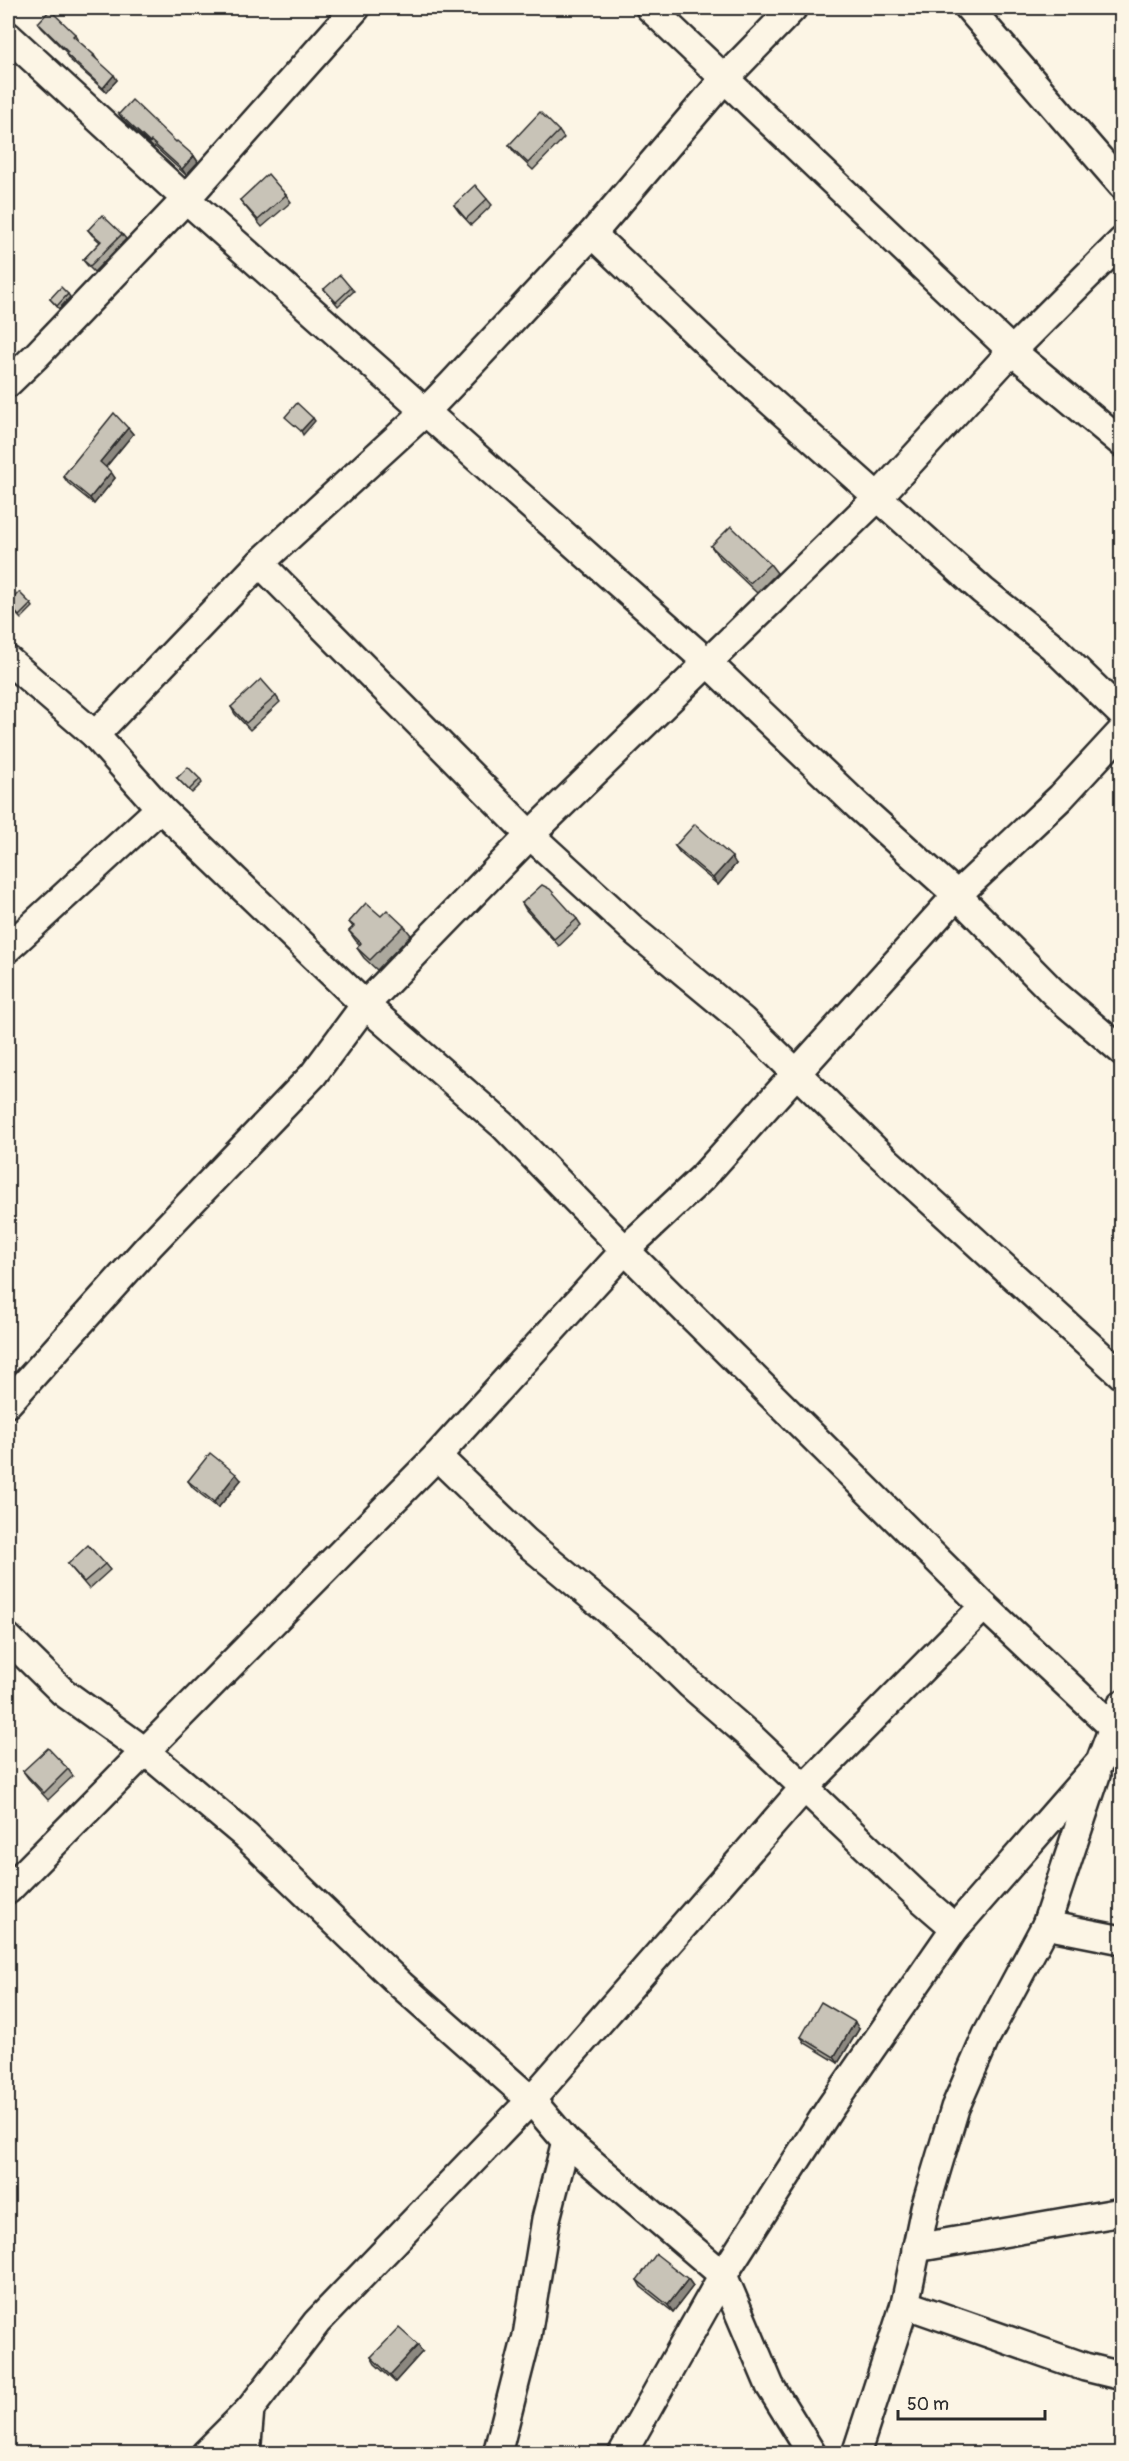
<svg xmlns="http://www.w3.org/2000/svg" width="1129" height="2461" viewBox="0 0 1129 2461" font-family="Pangolin,sans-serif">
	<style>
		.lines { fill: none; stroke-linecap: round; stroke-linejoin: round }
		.minor-casing { stroke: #2b2b2b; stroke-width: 32 }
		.minor { stroke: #fcf5e5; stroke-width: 27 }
		.wall { fill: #aca89d; stroke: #2b2b2b; stroke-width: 1.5 }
		.shaded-wall { fill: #8c8880; stroke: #2b2b2b; stroke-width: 1.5 }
		.building { fill: #c8c3b7; stroke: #2b2b2b; stroke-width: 1.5 }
	</style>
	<rect width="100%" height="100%" fill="#fcf5e5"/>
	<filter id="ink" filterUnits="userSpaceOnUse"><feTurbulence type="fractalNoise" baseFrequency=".0167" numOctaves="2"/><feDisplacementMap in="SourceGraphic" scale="12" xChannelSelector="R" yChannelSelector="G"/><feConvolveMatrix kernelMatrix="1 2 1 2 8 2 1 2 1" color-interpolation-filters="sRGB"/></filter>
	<g filter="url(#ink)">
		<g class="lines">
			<defs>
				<g id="minor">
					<polyline points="650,8 1012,351 1122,443"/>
					<polyline points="969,8 1122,185"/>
					<polyline points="8,36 186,199 707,662 858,806 957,895 1055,994 1122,1051"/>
					<polyline points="592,234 730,365 983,591 1052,646 1122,714"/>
					<polyline points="8,383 36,356 186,199 356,8"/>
					<polyline points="260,563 530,835 637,933 742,1020 874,1149 1122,1375"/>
					<polyline points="8,660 95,735 160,808 365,1005 504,1126 625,1250 984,1606 1114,1728 1122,1730"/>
					<polyline points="95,735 260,563 425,412 452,384 592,234 725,78 793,8"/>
					<polyline points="8,948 160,808"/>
					<polyline points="8,1403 149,1246 313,1075 365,1005 530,835 878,497 1012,351 1122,241"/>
					<polyline points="437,1456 525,1541 650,1645 691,1685 751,1737 918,1896 955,1928"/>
					<polyline points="8,1638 63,1692 146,1752 246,1836 401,1985 531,2100 566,2141 723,2275 770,2386 812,2454"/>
					<polyline points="8,1890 437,1456 625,1250 702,1178 957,895 1061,797 1122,731"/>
					<polyline points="1046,1925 1122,1940"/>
					<polyline points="916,2248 1122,2212"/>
					<polyline points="905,2304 1085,2367 1122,2376"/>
					<polyline points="205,2454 250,2409 317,2322 531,2100 803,1789 984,1606"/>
					<polyline points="246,2454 250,2409"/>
					<polyline points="497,2454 527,2336 546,2219 566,2141"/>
					<polyline points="622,2454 723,2275 830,2108 955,1928 1100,1762 1122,1704"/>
					<polyline points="856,2454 905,2304 925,2208 955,2108 987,2035 1046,1925 1096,1775"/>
				</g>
			</defs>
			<!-- minor casing -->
			<use href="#minor" class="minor-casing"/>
			<!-- minor -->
			<use href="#minor" class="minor"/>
		</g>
		<!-- wall -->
		<g class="wall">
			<polygon points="38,23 75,34 78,39 77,40 94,55 97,60 117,80 106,92 69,59 66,54 67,53 42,28"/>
			<polygon points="119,114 176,142 194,156 198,162 186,175 155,147 154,148 123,120"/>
			<polygon points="559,131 564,138 533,170 514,152 509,145"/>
			<polygon points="286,195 291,202 262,227 240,200"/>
			<polygon points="487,199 492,205 471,225 459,212 454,205"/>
			<polygon points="88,230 122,234 126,239 94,272 87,265 83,260 100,242 92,235"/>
			<polygon points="351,288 354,291 338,306 324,289"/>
			<polygon points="68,294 70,297 59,309 50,299"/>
			<polygon points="128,428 133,434 106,467 115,478 94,504 68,483 63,476"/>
			<polygon points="711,546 770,564 777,573 757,593 718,556"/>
			<polygon points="31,604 33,607 21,619 8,605"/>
			<polygon points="276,696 280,702 250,730 235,714 231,707"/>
			<polygon points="177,778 200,779 202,783 192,793"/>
			<polygon points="675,846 736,864 718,885 680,853"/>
			<polygon points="522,903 577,919 581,925 559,946 526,910"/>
			<polygon points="381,916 404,926 411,935 377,970 364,958 357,948 360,945 356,941 349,931 353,927 349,922"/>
			<polygon points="241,1480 218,1508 193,1488 188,1481"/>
			<polygon points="68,1564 105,1564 110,1570 89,1589"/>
			<polygon points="68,1769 73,1776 48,1800 28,1778 23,1771"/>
			<polygon points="859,2029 838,2063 805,2043 801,2037"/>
			<polygon points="688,2279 693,2286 673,2312 641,2287 637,2280"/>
			<polygon points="422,2352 395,2382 375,2364 371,2357"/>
		</g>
		<!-- shaded-wall -->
		<g class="shaded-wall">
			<polygon points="114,75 117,80 106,92 103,88"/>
			<polygon points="194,156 198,162 186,175 182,169"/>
			<polygon points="313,418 315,421 303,435 301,431"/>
			<polygon points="128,428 133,434 104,469 100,462"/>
			<polygon points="111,472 115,478 94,504 90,498"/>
			<polygon points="732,857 736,864 718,885 713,878"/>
			<polygon points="236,1474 241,1480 218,1508 214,1502"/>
			<polygon points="855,2022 859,2029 838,2063 834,2057"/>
			<polygon points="688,2279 693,2286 673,2312 668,2305"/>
			<polygon points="418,2345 422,2352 395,2382 390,2375"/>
		</g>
		<!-- building -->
		<g class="building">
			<polygon points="50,10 75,34 73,36 94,55 93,56 114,75 103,88 66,54 68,52 38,23"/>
			<polygon points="132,100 176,142 177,141 194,156 182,169 151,141 150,143 119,114"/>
			<polygon points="540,112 559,131 528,163 509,145"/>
			<polygon points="268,174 286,195 258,220 240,200"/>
			<polygon points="475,185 487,199 466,219 454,205"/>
			<polygon points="102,215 122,234 90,266 83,260 101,241 88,230"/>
			<polygon points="340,275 351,288 336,302 324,289"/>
			<polygon points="61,287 68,294 57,306 50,299"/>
			<polygon points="297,403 313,418 301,431 285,417"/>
			<polygon points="114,413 128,428 100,462 111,472 90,498 63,476"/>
			<polygon points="731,526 770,564 750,583 711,546"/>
			<polygon points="19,592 31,604 19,616 8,604"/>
			<polygon points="261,679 276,696 246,723 231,707"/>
			<polygon points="188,767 200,779 189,790 177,778"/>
			<polygon points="695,824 732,857 713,878 675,846"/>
			<polygon points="542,885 550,889 577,919 554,939 522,903"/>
			<polygon points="366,903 381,916 387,910 404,926 370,960 357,948 361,943 349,931 354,926 349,922"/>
			<polygon points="210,1453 236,1474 214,1502 188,1481"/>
			<polygon points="88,1545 105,1564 84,1582 68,1564"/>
			<polygon points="48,1748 68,1769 44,1793 23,1771"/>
			<polygon points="821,2002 855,2022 834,2057 801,2037"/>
			<polygon points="656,2254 688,2279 668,2305 637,2280"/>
			<polygon points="399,2328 418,2345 390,2375 371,2357"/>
		</g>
	</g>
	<!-- margin -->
	<rect width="1129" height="2461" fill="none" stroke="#fcf5e5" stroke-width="30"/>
	<rect x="15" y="15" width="1099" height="2431" fill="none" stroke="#2b2b2b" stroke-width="2" filter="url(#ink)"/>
	<!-- scale -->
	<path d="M898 2410v9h147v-9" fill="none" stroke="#2b2b2b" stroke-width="3"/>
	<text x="907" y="2410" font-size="18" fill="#2b2b2b" stroke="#fcf5e5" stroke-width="4.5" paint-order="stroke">50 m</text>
</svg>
